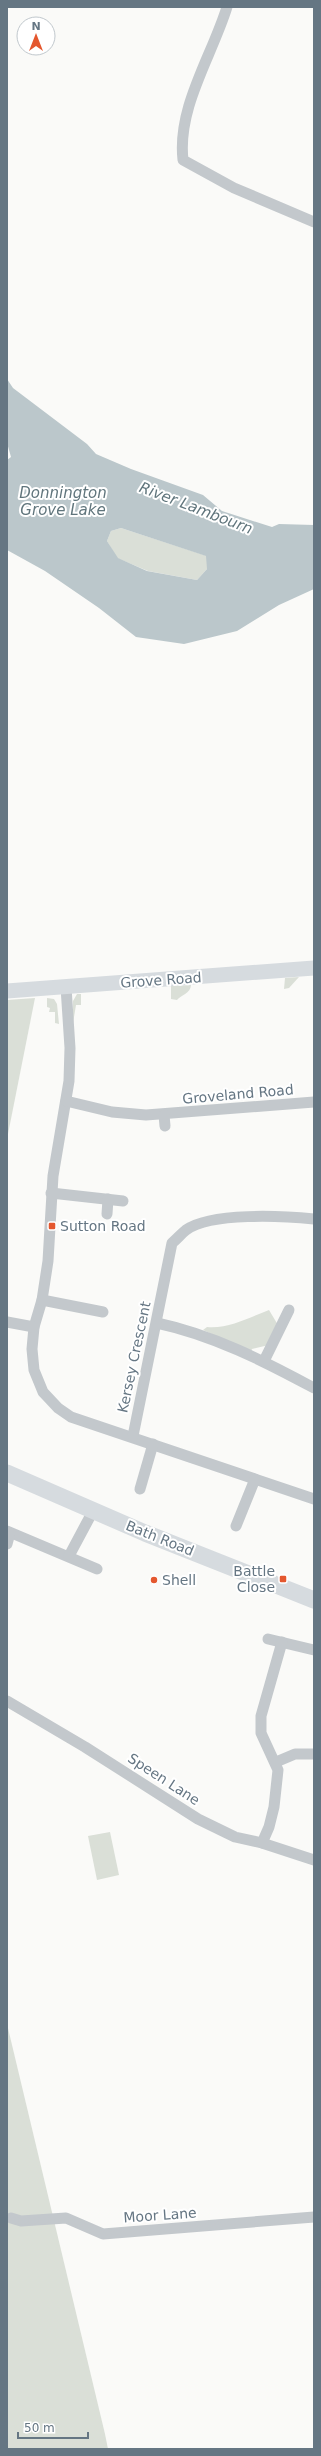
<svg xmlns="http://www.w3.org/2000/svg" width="321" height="2456" viewBox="0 0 321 2456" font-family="'DejaVu Sans',sans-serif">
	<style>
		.green { fill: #dadfd7 }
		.water { fill: #bbc7cb; fill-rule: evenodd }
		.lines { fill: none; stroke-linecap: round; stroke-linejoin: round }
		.street { stroke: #c3c8cc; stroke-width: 11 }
		.secondary { stroke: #d6dbdf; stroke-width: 15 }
		.primary { stroke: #d6dbdf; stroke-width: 17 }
		.poi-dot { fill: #e4572e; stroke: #fff; stroke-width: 1.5 }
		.labels { text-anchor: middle; stroke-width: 4; stroke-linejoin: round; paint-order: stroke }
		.street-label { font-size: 14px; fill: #657683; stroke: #fff }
		.poi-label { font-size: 14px; fill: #657683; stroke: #fff; text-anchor: start }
		.water-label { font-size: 15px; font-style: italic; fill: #60757c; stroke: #fff }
	</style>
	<rect width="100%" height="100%" fill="#fafaf8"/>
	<!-- green -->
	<g class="green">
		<polygon points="121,528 207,556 207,569 197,580 148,571 117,558 107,541 111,531"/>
		<polygon points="299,977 289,988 284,989 285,978"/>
		<path d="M 191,985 C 191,993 180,996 177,1000 L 171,999 L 171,986 Z"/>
		<polygon points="77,994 81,994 81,1005 76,1005 73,1023 73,1001"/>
		<polygon points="35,998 7,1139 7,1000"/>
		<polygon points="47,998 54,999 57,1004 59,1024 55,1023 55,1012 49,1012 50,1008 47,1007"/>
		<path d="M 269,1310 L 278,1325 L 269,1345 L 252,1349 L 251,1352 L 203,1330 L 207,1327 C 229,1329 250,1317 269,1310 Z"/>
		<polygon points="110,1832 119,1875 97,1880 88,1836"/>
		<polygon points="7,2024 105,2434 108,2449 7,2449"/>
	</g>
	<!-- water -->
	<path class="water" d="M 7,379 L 13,388 L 87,444 L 96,454 L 131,469 L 203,495 L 222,511 L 272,527 L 279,524 L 314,525 L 314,589 L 279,605 L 237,631 L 184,644 L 136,637 L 99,608 L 45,571 L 7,550 L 7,460 L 11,457 L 7,443 ZM 121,528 L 206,556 L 207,569 L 197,580 L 147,571 L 118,558 L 107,541 L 111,531 Z"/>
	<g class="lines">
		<!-- street -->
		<g class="street">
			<path d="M 227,7 C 212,56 177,107 183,160 L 234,188 L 314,222"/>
			<polyline points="66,987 70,1048 69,1081 53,1176 48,1261 42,1300 34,1327 32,1349 34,1370 43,1392 58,1408 71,1417 314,1499"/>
			<polyline points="66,1101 112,1112 146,1115 314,1102"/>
			<polyline points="164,1115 165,1126"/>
			<polyline points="51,1193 123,1201"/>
			<polyline points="107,1214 108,1199"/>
			<polyline points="42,1300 103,1312"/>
			<polyline points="7,1322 34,1327"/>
			<path d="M 157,1323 C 213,1335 264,1361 314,1388"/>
			<polyline points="264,1361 289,1310"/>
			<path d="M 133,1436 L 172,1243 C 177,1239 181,1234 186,1230 C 211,1212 283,1216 314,1219"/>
			<polyline points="140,1489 153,1444"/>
			<polyline points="236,1526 255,1479"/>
			<polyline points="7,1531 97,1569"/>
			<polyline points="7,1544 10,1533"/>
			<polyline points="69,1556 93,1511"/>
			<polyline points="268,1639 314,1650"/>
			<polyline points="7,1701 85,1747 198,1819 235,1837 262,1843 314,1860"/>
			<polyline points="276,1762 295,1754 314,1754"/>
			<polyline points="262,1843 269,1827 274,1807 278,1770 261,1733 261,1716 282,1642"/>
			<polyline points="11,2218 21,2221 66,2218 103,2234 314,2217"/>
		</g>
		<!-- secondary -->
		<polyline class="secondary" points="7,991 314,968"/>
		<!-- primary -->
		<polyline class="primary" points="7,1473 145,1533 314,1600"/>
	</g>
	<!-- markers -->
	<g class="poi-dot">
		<rect x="48" y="1222" width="8" height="8" rx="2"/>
		<rect x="279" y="1575" width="8" height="8" rx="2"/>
		<circle cx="154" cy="1580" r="4"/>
	</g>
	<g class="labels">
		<!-- street labels -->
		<g class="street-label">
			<text transform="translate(161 980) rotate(-4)" y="5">Grove Road</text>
			<text transform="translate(238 1094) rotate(-5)" y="5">Groveland Road</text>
			<text transform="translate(134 1357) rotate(-78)" y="5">Kersey Crescent</text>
			<text transform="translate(160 1538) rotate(22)" y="5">Bath Road</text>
			<text transform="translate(164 1779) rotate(33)" y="5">Speen Lane</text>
			<text transform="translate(160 2215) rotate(-4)" y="5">Moor Lane</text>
		</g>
		<!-- poi labels -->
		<g class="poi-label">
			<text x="60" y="1231">Sutton Road</text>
			<text x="275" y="1576" text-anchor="end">Battle<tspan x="275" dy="16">Close</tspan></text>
			<text x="162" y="1585">Shell</text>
		</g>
		<!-- water labels -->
		<g class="water-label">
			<text x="63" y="498">Donnington<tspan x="63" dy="17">Grove Lake</tspan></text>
			<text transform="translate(196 508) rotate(21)" y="5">River Lambourn</text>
		</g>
	</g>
	<!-- border -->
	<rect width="321" height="2456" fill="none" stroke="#657683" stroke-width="16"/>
	<!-- north arrow -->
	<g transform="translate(36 36)"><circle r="19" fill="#ffffff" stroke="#c1c8cd"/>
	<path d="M0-3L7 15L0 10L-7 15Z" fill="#e4572e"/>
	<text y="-6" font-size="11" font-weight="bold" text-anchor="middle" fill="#657683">N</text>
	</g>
	<!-- scale -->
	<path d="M18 2432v6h70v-6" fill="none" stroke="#657683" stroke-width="2"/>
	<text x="24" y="2432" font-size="12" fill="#657683" stroke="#ffffff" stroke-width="3" paint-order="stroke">50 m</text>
</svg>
